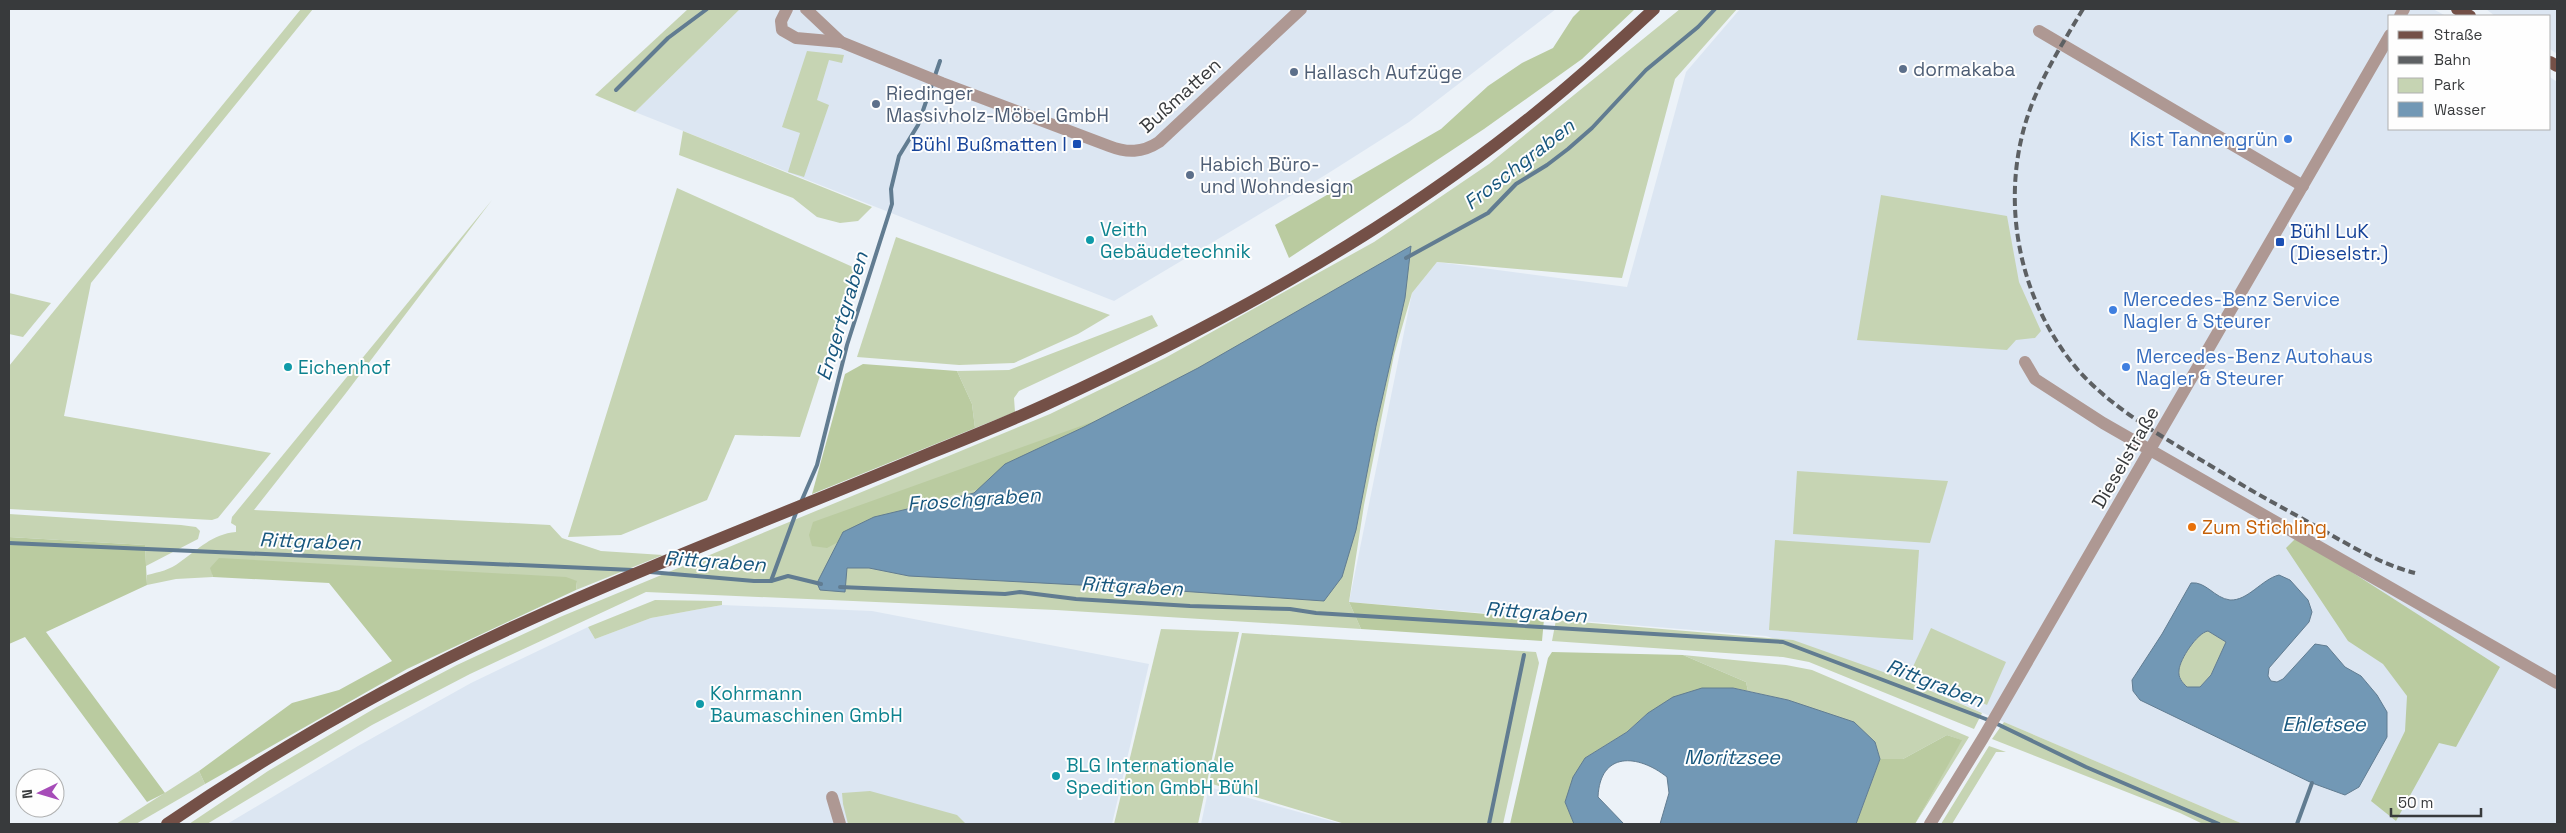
<svg xmlns="http://www.w3.org/2000/svg" width="2566" height="833" viewBox="0 0 2566 833" font-family="'Space Grotesk',sans-serif">
	<style>
		.built { fill: #dce6f2 }
		.green { fill: #c6d4b3 }
		.forest { fill: #bacba0 }
		.water { fill: #7298b5; stroke: #617c91; fill-rule: evenodd }
		.lines { fill: none; stroke-linecap: round; stroke-linejoin: round }
		.stream { stroke: #617c91; stroke-width: 4 }
		.minor { stroke: #ae9893; stroke-width: 12 }
		.major { stroke: #745047; stroke-width: 12 }
		.rail { stroke: #5d6063; stroke-width: 4; stroke-dasharray: 8 4; stroke-linecap: butt }
		.service-dot { fill: #5c6f8a; stroke: #fefefe; stroke-width: 2 }
		.shop-dot { fill: #3f7fe0; stroke: #fefefe; stroke-width: 2 }
		.transit-dot { fill: #1a4fb4; stroke: #fefefe; stroke-width: 2 }
		.culture-dot { fill: #0f9aa8; stroke: #fefefe; stroke-width: 2 }
		.food-dot { fill: #e8710a; stroke: #fefefe; stroke-width: 2 }
		.labels { text-anchor: middle; stroke-width: 4; stroke-linejoin: round; paint-order: stroke }
		.service-label { font-size: 19px; fill: #4e5e75; stroke: #fefefe; text-anchor: start }
		.street-label { font-size: 19px; fill: #383a3c; stroke: #fefefe }
		.shop-label { font-size: 19px; fill: #366cbe; stroke: #fefefe; text-anchor: start }
		.transit-label { font-size: 19px; fill: #164399; stroke: #fefefe; text-anchor: end }
		.culture-label { font-size: 19px; fill: #0d838f; stroke: #fefefe; text-anchor: start }
		.food-label { font-size: 19px; fill: #c56008; stroke: #fefefe; text-anchor: start }
		.water-label { font-size: 20px; font-style: italic; fill: #16567d; stroke: #fefefe }
	</style>
	<rect width="100%" height="100%" fill="#ecf2f8"/>
	<!-- built -->
	<g class="built">
		<polygon points="740,9 1556,9 1409,122 1327,174 1114,301 635,112"/>
		<polygon points="1740,9 2433,9 2446,16 2390,16 2390,129 2550,129 2550,77 2557,82 2557,824 2243,824 1903,679 1766,636 1349,602 1412,293 1437,262 1627,287 1686,72"/>
		<polygon points="2486,9 2557,9 2557,54 2550,49 2550,16 2495,16"/>
		<polygon points="722,605 872,611 1149,664 1112,824 227,824 358,746 471,683 588,627 595,639 651,618"/>
		<polygon points="1209,787 1342,824 1201,824"/>
	</g>
	<!-- green -->
	<g class="green">
		<polygon points="301,9 313,9 91,283 64,416 271,453 218,518 212,520 9,509 9,366"/>
		<polygon points="688,9 740,9 635,112 595,95"/>
		<polygon points="1680,9 1737,9 1675,79 1622,278 1437,262 1412,293 1394,355 1364,505 1349,602 1361,629 1056,610 646,592 470,674 372,725 207,824 189,824 268,771 377,707 457,665 560,617 1050,414 1165,358 1374,242 1489,164"/>
		<polygon points="807,51 844,55 842,63 829,60 817,100 829,105 804,177 788,172 800,133 782,127"/>
		<polygon points="683,131 872,207 858,221 840,223 817,217 793,198 679,155"/>
		<polygon points="677,188 855,268 800,437 735,435 707,500 621,535 568,537"/>
		<polygon points="1881,195 2007,216 2019,282 2041,331 2035,338 2016,340 2007,350 1857,340"/>
		<path d="M 492,200 L 346,393 L 254,510 L 550,525 L 562,538 L 601,551 L 663,555 L 576,590 L 577,581 L 211,568 L 213,577 L 176,579 L 147,585 L 147,575 C 159,572 170,570 180,562 C 199,549 212,534 236,532 L 236,526 L 231,523 L 232,517 Z"/>
		<polygon points="896,237 1110,315 1078,334 1014,363 959,365 857,357"/>
		<polygon points="9,293 51,303 23,337 9,334"/>
		<polygon points="1152,315 1158,326 1019,391 1014,398 1015,412 975,428 972,404 957,371 1009,370"/>
		<polygon points="1797,471 1948,481 1930,543 1793,534"/>
		<polygon points="9,514 181,525 196,527 200,531 198,539 146,566 145,545 9,537"/>
		<polygon points="1775,540 1919,550 1913,640 1769,630"/>
		<polygon points="655,600 722,601 722,605 651,618 595,639 588,627"/>
		<polygon points="1556,620 1793,640 1903,679 1982,713 1974,729 1809,662 1783,657 1552,641"/>
		<polygon points="1931,628 2006,662 1987,705 1911,671"/>
		<polygon points="1161,629 1239,632 1198,824 1114,824"/>
		<path d="M 2208,631 L 2226,642 L 2211,675 L 2200,687 L 2187,687 C 2182,682 2178,678 2179,670 C 2180,659 2197,633 2208,631 Z"/>
		<polygon points="1242,633 1536,652 1539,663 1503,824 1345,824 1209,783"/>
		<polygon points="1683,655 1786,665 1812,670 1969,737 1915,824 1961,740 1947,735 1903,759 1880,759 1875,742 1788,700 1748,691 1746,682"/>
		<polygon points="2004,722 2243,824 2203,824 2180,813 1992,739"/>
		<polygon points="1989,746 2006,752 1996,752 1952,824 1941,824"/>
		<polygon points="199,771 205,784 136,824 116,824"/>
		<polygon points="870,791 957,815 966,824 848,824 843,804 842,793"/>
	</g>
	<!-- forest -->
	<g class="forest">
		<polygon points="1581,9 1635,9 1582,59 1484,129 1289,258 1275,225 1441,129 1488,86 1522,63 1553,48 1573,17"/>
		<polygon points="863,364 957,371 972,404 975,428 812,494 845,374"/>
		<polygon points="1095,421 1114,424 1033,480 957,493 878,521 827,548 812,546 809,535 813,522"/>
		<polygon points="9,537 145,545 147,585 46,632 165,793 147,802 25,637 9,644"/>
		<polygon points="2297,537 2500,667 2456,747 2439,743 2396,821 2371,801 2405,731 2407,696 2383,664 2348,641 2286,548"/>
		<polygon points="219,558 566,577 577,581 576,590 407,669 205,784 199,771 292,703 339,690 392,661 329,583 213,577 210,568"/>
		<polygon points="1349,602 1544,619 1542,641 1361,629"/>
		<polygon points="1552,652 1683,655 1746,682 1748,691 1733,688 1648,713 1627,732 1585,758 1565,802 1574,824 1510,824 1548,658"/>
		<polygon points="1947,735 1962,740 1915,824 1856,824 1880,759 1903,759"/>
	</g>
	<!-- water -->
	<g class="water">
		<polygon points="1411,246 1405,298 1376,426 1356,530 1342,577 1324,601 1136,588 909,576 869,568 847,568 845,592 820,590 817,583 843,532 874,517 974,493 1005,464 1084,427 1198,368"/>
		<path d="M 2279,575 L 2290,580 L 2308,600 L 2312,612 L 2309,622 L 2269,668 L 2268,676 L 2271,681 L 2277,682 L 2283,679 L 2315,644 L 2327,646 L 2345,667 L 2361,676 L 2377,695 L 2387,712 L 2387,737 L 2359,787 L 2345,795 L 2312,783 L 2140,700 L 2133,691 L 2132,680 L 2162,634 L 2191,583 C 2206,581 2214,598 2230,600 C 2248,601 2262,579 2279,575 ZM 2208,631 L 2226,642 L 2211,675 L 2200,687 L 2187,687 C 2182,682 2178,678 2179,670 C 2180,659 2197,633 2208,631 Z"/>
		<path d="M 1702,688 L 1733,688 L 1788,700 L 1854,722 L 1875,742 L 1880,759 L 1856,824 L 1660,824 L 1669,793 L 1667,777 C 1638,754 1600,751 1598,797 L 1624,824 L 1574,824 L 1565,802 L 1573,777 L 1585,758 L 1627,732 L 1648,713 L 1673,697 Z"/>
	</g>
	<g class="lines">
		<!-- stream -->
		<g class="stream">
			<polyline points="616,90 668,38 707,9"/>
			<polyline points="1406,258 1488,213 1516,184 1547,165 1568,149 1592,128 1646,70 1698,27 1715,9"/>
			<polyline points="801,502 817,465 847,345 892,204 891,189 899,156 918,125 940,61"/>
			<polyline points="9,543 633,570"/>
			<polyline points="650,572 754,581 771,581 788,576 821,584"/>
			<polyline points="771,581 797,510"/>
			<polyline points="840,587 1005,594 1020,592 1076,599 1190,606 1290,609 1316,613 1783,642 1991,721 2086,767 2219,824"/>
			<polyline points="1489,824 1524,655"/>
			<polyline points="2297,824 2312,783"/>
		</g>
		<!-- minor -->
		<g class="minor">
			<path d="M 787,9 L 781,21 L 782,30 L 796,38 L 841,42 L 942,83 L 1109,146 C 1127,153 1142,153 1159,142 L 1301,9"/>
			<polyline points="806,9 841,42"/>
			<polyline points="2400,16 2404,9"/>
			<polyline points="2039,31 2303,186"/>
			<polyline points="2025,362 2035,379 2103,423 2557,683"/>
			<polyline points="832,797 840,824"/>
			<polyline points="1930,824 1983,738 2390,35"/>
		</g>
		<!-- major -->
		<g class="major">
			<polyline points="2457,9 2470,16"/>
			<polyline points="2550,62 2557,66"/>
			<path d="M 167,824 C 275,750 390,684 509,629 C 646,566 788,512 928,454 C 968,438 1008,422 1047,404 C 1212,328 1375,240 1518,127 C 1566,90 1610,50 1654,9"/>
		</g>
		<!-- rail -->
		<path class="rail" d="M 2083,9 C 2067,36 2050,63 2037,92 C 1996,183 2013,294 2078,370 C 2116,413 2177,445 2226,475 C 2256,494 2287,510 2319,528 C 2349,545 2380,564 2415,573"/>
	</g>
	<!-- markers -->
	<g class="service-dot">
		<circle cx="1903" cy="69" r="5"/>
		<circle cx="1294" cy="72" r="5"/>
		<circle cx="876" cy="104" r="5"/>
		<circle cx="1190" cy="175" r="5"/>
	</g>
	<g class="shop-dot">
		<circle cx="2288" cy="139" r="5"/>
		<circle cx="2113" cy="310" r="5"/>
		<circle cx="2126" cy="367" r="5"/>
	</g>
	<g class="transit-dot">
		<rect x="1072" y="139" width="10" height="10" rx="2.5"/>
		<rect x="2275" y="237" width="10" height="10" rx="2.5"/>
	</g>
	<g class="culture-dot">
		<circle cx="1090" cy="240" r="5"/>
		<circle cx="288" cy="367" r="5"/>
		<circle cx="700" cy="704" r="5"/>
		<circle cx="1056" cy="776" r="5"/>
	</g>
	<circle class="food-dot" cx="2192" cy="527" r="5"/>
	<g class="labels">
		<!-- service labels -->
		<g class="service-label">
			<text x="1913" y="76">dormakaba</text>
			<text x="1304" y="79">Hallasch Aufzüge</text>
			<text x="886" y="100">Riedinger<tspan x="886" dy="22">Massivholz-Möbel GmbH</tspan></text>
			<text x="1200" y="171">Habich Büro-<tspan x="1200" dy="22">und Wohndesign</tspan></text>
		</g>
		<!-- street labels -->
		<g class="street-label">
			<text transform="translate(1180 95) rotate(-42)" y="7">Bußmatten</text>
			<text transform="translate(2125 457) rotate(-60)" y="7">Dieselstraße</text>
		</g>
		<!-- shop labels -->
		<g class="shop-label">
			<text x="2278" y="146" text-anchor="end">Kist Tannengrün</text>
			<text x="2123" y="306">Mercedes-Benz Service<tspan x="2123" dy="22">Nagler &amp; Steurer</tspan></text>
			<text x="2136" y="363">Mercedes-Benz Autohaus<tspan x="2136" dy="22">Nagler &amp; Steurer</tspan></text>
		</g>
		<!-- transit labels -->
		<g class="transit-label">
			<text x="1067" y="151">Bühl Bußmatten I</text>
			<text x="2290" y="238" text-anchor="start">Bühl LuK<tspan x="2290" dy="22">(Dieselstr.)</tspan></text>
		</g>
		<!-- culture labels -->
		<g class="culture-label">
			<text x="1100" y="236">Veith<tspan x="1100" dy="22">Gebäudetechnik</tspan></text>
			<text x="298" y="374">Eichenhof</text>
			<text x="710" y="700">Kohrmann<tspan x="710" dy="22">Baumaschinen GmbH</tspan></text>
			<text x="1066" y="772">BLG Internationale<tspan x="1066" dy="22">Spedition GmbH Bühl</tspan></text>
		</g>
		<!-- food labels -->
		<g class="food-label">
			<text x="2202" y="534">Zum Stichling</text>
		</g>
		<!-- water labels -->
		<g class="water-label">
			<text transform="translate(1519 164) rotate(-38)" y="7">Froschgraben</text>
			<text transform="translate(842 316) rotate(-73)" y="7">Engertgraben</text>
			<text transform="translate(974 499) rotate(-4)" y="7">Froschgraben</text>
			<text transform="translate(310 541) rotate(2)" y="7">Rittgraben</text>
			<text transform="translate(715 561) rotate(4)" y="7">Rittgraben</text>
			<text transform="translate(1132 586) rotate(3)" y="7">Rittgraben</text>
			<text transform="translate(1536 612) rotate(4)" y="7">Rittgraben</text>
			<text transform="translate(1935 683) rotate(21)" y="7">Rittgraben</text>
			<text x="2324" y="731">Ehletsee</text>
			<text x="1732" y="764">Moritzsee</text>
		</g>
	</g>
	<!-- border -->
	<rect width="2566" height="833" fill="none" stroke="#383a3c" stroke-width="20"/>
	<!-- legend -->
	<rect x="2388" y="15" width="162" height="115" fill="#fefefe" stroke="#afb0b0"/>
	<rect x="2398" y="31" width="25" height="8" fill="#745047" stroke="#afb0b0"/>
	<text x="2434" y="40" font-size="15" fill="#383a3c">Straße</text>
	<rect x="2398" y="56" width="25" height="8" fill="#5d6063" stroke="#afb0b0"/>
	<text x="2434" y="65" font-size="15" fill="#383a3c">Bahn</text>
	<rect x="2398" y="78" width="25" height="15" fill="#c6d4b3" stroke="#afb0b0"/>
	<text x="2434" y="90" font-size="15" fill="#383a3c">Park</text>
	<rect x="2398" y="102" width="25" height="15" fill="#7298b5" stroke="#afb0b0"/>
	<text x="2434" y="115" font-size="15" fill="#383a3c">Wasser</text>
	<!-- north arrow -->
	<g transform="translate(40 793) rotate(265)"><circle r="24" fill="#fefefe" stroke="#afb0b0"/>
	<path d="M0-4L9 19L0 12L-9 19Z" fill="#a64cb8"/>
	<text y="-8" font-size="14" font-weight="bold" text-anchor="middle" fill="#383a3c">N</text>
	</g>
	<!-- scale -->
	<path d="M2391 808v8h90v-8" fill="none" stroke="#383a3c" stroke-width="2.5"/>
	<text x="2398" y="808" font-size="15" fill="#383a3c" stroke="#fefefe" stroke-width="4" paint-order="stroke">50 m</text>
</svg>
